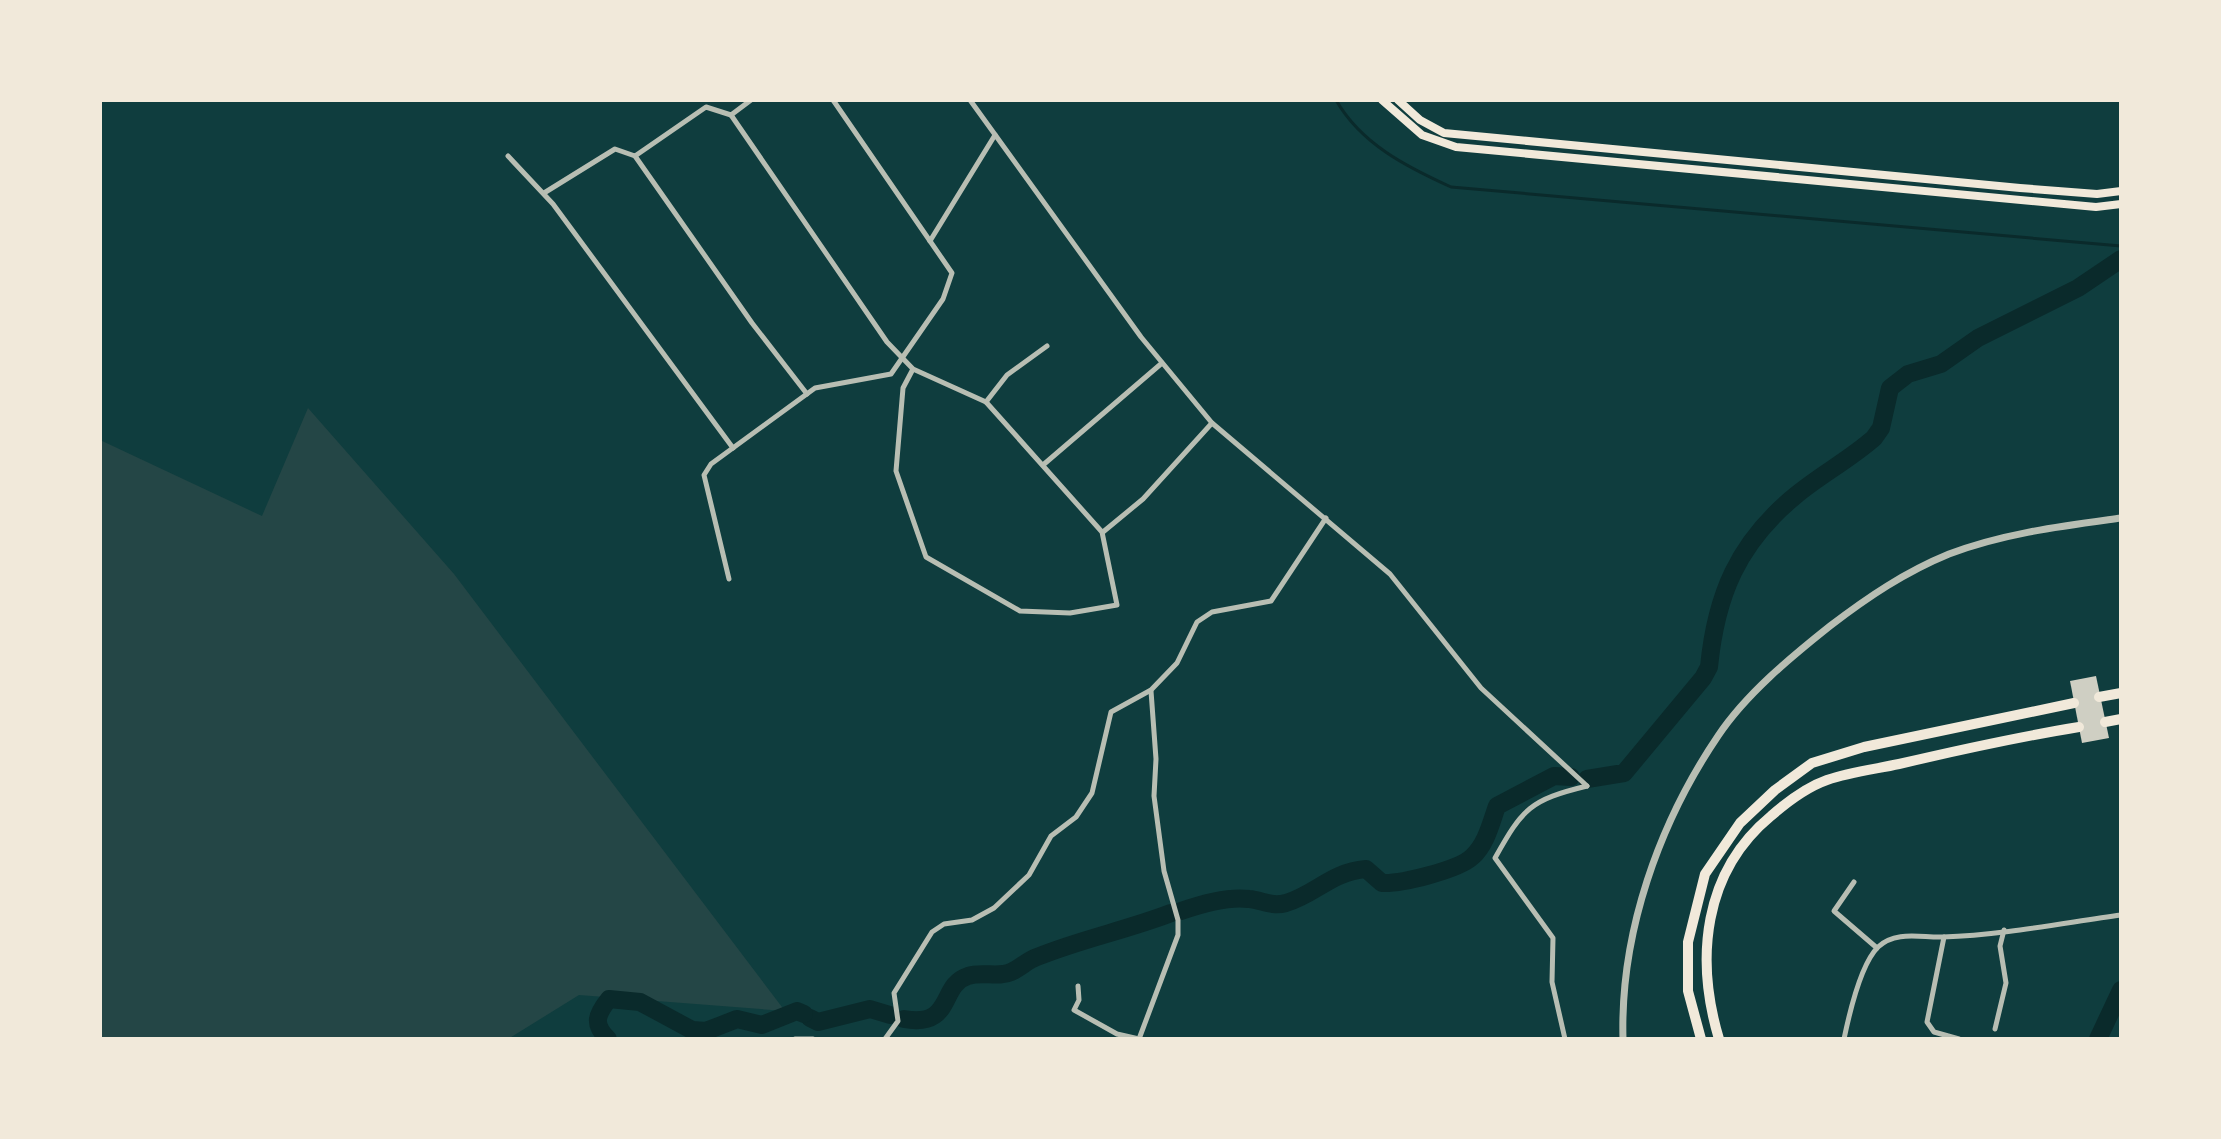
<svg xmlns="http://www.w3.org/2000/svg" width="2221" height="1139" viewBox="0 0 2221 1139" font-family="'Exo 2',sans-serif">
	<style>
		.green { fill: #244646 }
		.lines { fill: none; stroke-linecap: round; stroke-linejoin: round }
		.stream { stroke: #0a2a2b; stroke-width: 3 }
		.river { stroke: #0a2a2b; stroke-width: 18 }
		.building { fill: #cfcfc3 }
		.minor { stroke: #b8beb3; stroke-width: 5 }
		.tertiary { stroke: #b8beb3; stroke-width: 7 }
		.secondary { stroke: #f1e9da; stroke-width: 8 }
		.motorway { stroke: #f1e9da; stroke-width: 10 }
	</style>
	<rect width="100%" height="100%" fill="#0f3d3e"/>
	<!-- green -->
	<polygon class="green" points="308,408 454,574 785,1011 579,995 508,1039 100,1039 100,440 262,516"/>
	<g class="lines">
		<!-- stream -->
		<path class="stream" d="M 1336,100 C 1361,144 1407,167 1451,187 L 2121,246"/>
		<!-- river -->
		<g class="river">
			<path d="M 1587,779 L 1624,773 L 1703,678 L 1709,667 C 1716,595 1738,543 1795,496 C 1820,475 1849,460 1874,438 L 1881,428 L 1890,388 L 1908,374 L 1941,364 L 1978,338 L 2078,288 L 2121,259"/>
			<path d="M 1181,911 C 1201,904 1227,896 1249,899 C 1262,900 1271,907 1286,903 C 1316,894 1331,872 1366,869 L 1382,883 C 1401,884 1458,870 1472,857 C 1486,845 1491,823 1497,806 L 1554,776 L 1571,777"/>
			<polyline points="810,1018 818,1022 870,1009 890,1015"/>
			<path d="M 904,1019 C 954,1028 939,985 968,976 C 982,971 998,978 1011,972 C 1020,968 1028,960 1037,957 C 1081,939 1127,930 1171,913"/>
			<path d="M 608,1039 C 592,1024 597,1014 609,999 L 640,1002 L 692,1030 L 706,1031 L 737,1019 L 762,1025 L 797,1011 L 804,1014"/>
			<polyline points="2098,1039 2121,990"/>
		</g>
	</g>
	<!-- building -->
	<polygon class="building" points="2096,676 2109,738 2082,743 2070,681"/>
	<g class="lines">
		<!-- minor -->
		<g class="minor">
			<polyline points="970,100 1141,337 1212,423 1390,574 1481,688 1587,786"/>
			<polyline points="731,115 887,342 913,369 986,402 1102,532 1117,605 1070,613 1020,611 926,557 896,471 903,388 913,369"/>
			<polyline points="508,156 553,204 733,448"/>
			<polyline points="635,156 752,323 807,394"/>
			<polyline points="544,193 615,149 635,156 706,107 731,115 751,100"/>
			<polyline points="930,241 995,135"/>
			<polyline points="986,402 1007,375 1047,346"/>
			<polyline points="1043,465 1162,363"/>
			<polyline points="1103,532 1143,499 1212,423"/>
			<polyline points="729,579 704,475 711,464 815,388 891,374 943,299 952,273 833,100"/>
			<polyline points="1854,882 1834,911 1877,948"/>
			<polyline points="1944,937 1927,1022 1934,1032 1959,1039"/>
			<polyline points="1078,986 1079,1000 1074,1010 1117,1034 1139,1039"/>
			<polyline points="1995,1029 2006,983 2000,946 2004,930"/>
			<polyline points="795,1039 813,1039"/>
			<polyline points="885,1039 898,1021 894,993 932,932 944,924 972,920 994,908 1029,875 1051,836 1076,817 1092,793 1111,712 1151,690 1177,663 1197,622 1212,612 1271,601 1326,518"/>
			<polyline points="1139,1039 1178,935 1178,920 1164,871 1154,796 1156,759 1151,691"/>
			<path d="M 1565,1039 L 1552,982 L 1553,938 L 1495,858 C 1523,808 1530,800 1587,786"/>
			<path d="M 1844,1039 C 1849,1015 1861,964 1878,947 C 1896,930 1922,938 1943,937 C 2002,935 2063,923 2121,915"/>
		</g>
		<!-- tertiary -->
		<path class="tertiary" d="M 1623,1039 C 1620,933 1659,823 1718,736 C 1746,694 1791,657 1830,626 C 1868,597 1905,572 1949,554 C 2004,533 2063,526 2121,518"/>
		<!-- secondary -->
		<g class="secondary">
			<polyline points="1382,100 1422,135 1456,147 2096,207 2121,204"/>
			<polyline points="1398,100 1420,120 1444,133 2020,188 2097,194 2121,191"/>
		</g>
		<!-- motorway -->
		<g class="motorway">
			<polyline points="2099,697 2121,693"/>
			<polyline points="2105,722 2121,719"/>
			<polyline points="1701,1039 1688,991 1688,942 1705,874 1740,823 1775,790 1812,763 1864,747 2074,703"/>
			<path d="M 1719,1039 C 1695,959 1703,872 1771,816 C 1787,802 1807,787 1827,780 C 1850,772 1876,769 1899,764 C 1959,750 2018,737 2079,727"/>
		</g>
	</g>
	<!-- border -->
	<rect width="2221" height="1139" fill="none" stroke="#f1e9da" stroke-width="204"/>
</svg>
